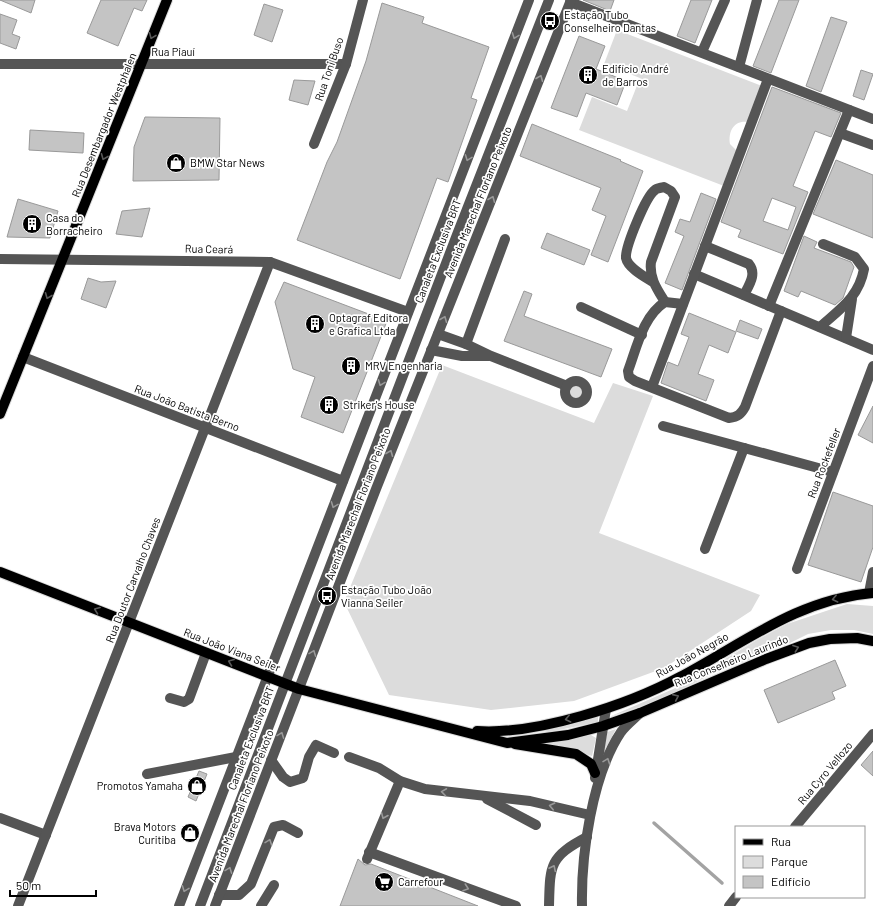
<svg xmlns="http://www.w3.org/2000/svg" width="873" height="906" viewBox="0 0 873 906" font-family="Barlow,sans-serif">
	<style>
		.green { fill: #dcdcdc }
		.lines { fill: none; stroke-linecap: round; stroke-linejoin: round }
		.stream { stroke: #a3a3a3; stroke-width: 3.5 }
		.building { fill: #c4c4c4; stroke: #999; fill-rule: evenodd }
		.major-casing { stroke: #dbdbdb; stroke-width: 12 }
		.minor { stroke: #555; stroke-width: 10 }
		.major { stroke: #000; stroke-width: 10 }
		.oneway { stroke: #595959 }
		.oneway2 { stroke: #999 }
		.labels { text-anchor: middle; stroke-width: 3.5; stroke-linejoin: round; paint-order: stroke }
		.poi-label { font-size: 11px; fill: #000; stroke: #fff; text-anchor: start }
		.street-label { font-size: 11px; fill: #000; stroke: #fff }
	</style>
	<rect width="100%" height="100%" fill="#fff"/>
	<!-- green -->
	<g class="green">
		<path d="M 617,30 L 762,86 L 748,122 C 734,120 728,131 730,144 L 737,151 L 724,186 L 579,130 L 592,97 L 627,111 L 640,78 L 604,64 Z"/>
		<polygon points="442,365 594,423 613,383 653,396 599,533 760,595 751,611 664,668 574,701 491,710 389,695 344,602"/>
		<circle cx="577" cy="392" r="7"/>
		<polygon points="847,604 873,606 873,634 854,630 831,630 808,634 780,648 715,673 657,701 609,717 680,686 757,640 787,624"/>
		<polygon points="598,716 598,722 549,732 541,731"/>
		<polygon points="616,729 606,748 602,762 607,732"/>
		<polygon points="591,735 596,738 592,756 572,750 538,744"/>
	</g>
	<g class="lines">
		<!-- stream -->
		<polyline class="stream" points="654,823 722,883"/>
	</g>
	<!-- building -->
	<g class="building">
		<polygon points="0,0 35,0 31,13"/>
		<polygon points="101,0 147,0 142,11 134,8 118,46 87,33"/>
		<polygon points="583,0 614,0 610,11"/>
		<polygon points="691,0 712,0 695,43 677,36"/>
		<polygon points="779,0 799,0 771,73 753,66"/>
		<polygon points="382,3 424,17 422,23 489,47 471,98 477,100 448,182 437,178 400,279 297,240 327,162 337,142 366,61"/>
		<polygon points="264,4 283,10 272,42 254,35"/>
		<polygon points="0,14 17,20 12,34 20,37 16,49 0,43"/>
		<polygon points="831,17 847,22 821,92 806,86"/>
		<polygon points="579,36 605,46 596,69 626,81 617,105 586,93 577,117 551,108"/>
		<polygon points="861,70 873,74 864,100 853,96"/>
		<polygon points="294,80 315,81 308,105 289,100"/>
		<path d="M 772,87 L 841,113 L 831,137 L 815,131 L 793,186 L 808,192 L 783,254 L 738,237 L 741,230 L 721,222 ZM 772,198 L 796,207 L 788,230 L 763,221 Z"/>
		<polygon points="145,117 220,118 219,180 133,181 134,147"/>
		<polygon points="532,124 621,160 620,161 643,171 608,262 591,255 606,216 592,210 601,188 520,156"/>
		<polygon points="30,130 84,133 83,153 29,150"/>
		<polygon points="836,160 873,175 873,238 813,214"/>
		<polygon points="701,193 716,199 682,290 665,283 684,236 675,232 680,219 690,222"/>
		<polygon points="18,199 58,211 50,238 7,237"/>
		<polygon points="150,208 142,237 116,234 122,211"/>
		<polygon points="547,233 590,250 584,265 541,248"/>
		<polygon points="804,236 817,242 814,248 851,262 854,267 843,298 835,305 801,291 798,297 784,291"/>
		<polygon points="88,278 101,282 116,281 106,308 81,299"/>
		<polygon points="284,282 387,321 343,433 301,417 315,377 293,369 275,302"/>
		<polygon points="524,291 532,294 524,316 612,349 601,377 504,341"/>
		<polygon points="689,313 736,332 728,353 709,345 698,374 714,380 706,401 661,383 668,362 678,366 689,337 681,334"/>
		<polygon points="740,320 762,329 758,339 736,331"/>
		<polygon points="873,406 873,443 858,435"/>
		<polygon points="833,492 873,506 873,547 861,582 808,565"/>
		<polygon points="835,660 846,686 832,692 835,699 778,723 764,690"/>
		<polygon points="873,751 873,776 861,765"/>
		<polygon points="199,771 207,774 196,801 188,797"/>
		<polygon points="358,859 365,865 371,864 478,906 340,906"/>
	</g>
	<g class="lines">
		<defs>
			<g id="major">
				<polyline points="0,414 167,0"/>
				<polyline points="0,572 299,689 507,743 568,735 603,726 640,713 766,659 809,643 830,639 857,638 873,641"/>
				<path d="M 477,731 C 537,735 628,705 680,677 C 744,643 798,599 873,593"/>
				<polyline points="515,744 576,754 591,764 595,773"/>
			</g>
		</defs>
		<!-- major casing -->
		<use href="#major" class="major-casing"/>
		<!-- minor -->
		<g class="minor">
			<polyline points="570,2 873,119"/>
			<polyline points="702,52 725,0"/>
			<polyline points="0,64 346,64"/>
			<polyline points="739,67 757,0"/>
			<polyline points="840,133 873,145"/>
			<polyline points="314,144 346,64 363,0"/>
			<path d="M 705,246 L 749,264 C 757,274 749,285 744,295"/>
			<polyline points="0,259 270,262 408,312"/>
			<polyline points="694,274 873,350"/>
			<path d="M 653,282 C 645,277 628,268 626,258 C 625,247 646,196 655,190 C 657,188 661,188 664,187 L 671,191 L 675,197 L 651,262 C 649,278 657,289 665,302"/>
			<path d="M 683,304 L 665,302 C 643,316 637,347 628,371 L 629,377 L 635,381 L 729,418 C 738,417 741,414 745,407 L 781,311"/>
			<polyline points="769,306 849,110"/>
			<polyline points="581,307 642,335"/>
			<path d="M 820,327 C 840,309 859,297 864,269 L 855,257 L 823,244"/>
			<polyline points="438,334 466,344 491,356 567,386"/>
			<polyline points="846,338 852,299"/>
			<polyline points="466,344 505,239"/>
			<polyline points="431,350 462,356 489,356"/>
			<polyline points="23,357 343,481"/>
			<circle cx="576" cy="392" r="11"/>
			<polyline points="652,387 768,79"/>
			<polyline points="663,426 833,472"/>
			<polyline points="705,549 744,448"/>
			<polyline points="797,569 873,366"/>
			<polyline points="869,593 873,572"/>
			<polyline points="170,698 184,702 189,699 206,653"/>
			<polyline points="349,757 379,768 400,781 425,789 530,801 590,815"/>
			<polyline points="271,760 283,777 290,782 303,778 309,757 316,745 334,753"/>
			<polyline points="147,774 236,757"/>
			<polyline points="595,778 606,709"/>
			<polyline points="487,799 536,825"/>
			<polyline points="0,818 46,835"/>
			<polyline points="795,827 873,734"/>
			<polyline points="369,852 516,906"/>
			<polyline points="367,859 400,781"/>
			<polyline points="219,895 239,895 251,884 274,827 283,825 298,833"/>
			<polyline points="18,906 270,262"/>
			<polyline points="179,906 529,0"/>
			<polyline points="200,906 458,232 549,0"/>
			<polyline points="215,906 376,489 571,0"/>
			<polyline points="261,906 274,885"/>
			<path d="M 549,906 C 550,865 549,857 587,837"/>
			<path d="M 582,906 C 581,855 592,775 621,732 C 626,725 634,719 640,713"/>
			<polyline points="729,906 736,897"/>
		</g>
		<!-- major -->
		<use href="#major" class="major"/>
	</g>
	<!-- one-way arrows -->
	<defs><path id="oneway-chevron" d="M-2-3.5L2.5 0L-2 3.5" fill="none" stroke-width="1.6" stroke-linecap="round" stroke-linejoin="round"/></defs>
	<g class="oneway">
		<use href="#oneway-chevron" transform="translate(152 36) rotate(112)"/>
		<use href="#oneway-chevron" transform="translate(104 157) rotate(112)"/>
		<use href="#oneway-chevron" transform="translate(48 296) rotate(112)"/>
		<use href="#oneway-chevron" transform="translate(835 599) rotate(167)"/>
		<use href="#oneway-chevron" transform="translate(97 610) rotate(-159)"/>
		<use href="#oneway-chevron" transform="translate(796 648) rotate(-20)"/>
		<use href="#oneway-chevron" transform="translate(231 662) rotate(-159)"/>
		<use href="#oneway-chevron" transform="translate(676 697) rotate(-24)"/>
		<use href="#oneway-chevron" transform="translate(568 719) rotate(167)"/>
	</g>
	<g class="oneway2">
		<use href="#oneway-chevron" transform="translate(515 36) rotate(111)"/>
		<use href="#oneway-chevron" transform="translate(540 78) rotate(-68)"/>
		<use href="#oneway-chevron" transform="translate(468 158) rotate(111)"/>
		<use href="#oneway-chevron" transform="translate(492 199) rotate(-68)"/>
		<use href="#oneway-chevron" transform="translate(444 319) rotate(-68)"/>
		<use href="#oneway-chevron" transform="translate(381 383) rotate(111)"/>
		<use href="#oneway-chevron" transform="translate(390 453) rotate(-68)"/>
		<use href="#oneway-chevron" transform="translate(334 505) rotate(111)"/>
		<use href="#oneway-chevron" transform="translate(313 653) rotate(-69)"/>
		<use href="#oneway-chevron" transform="translate(281 735) rotate(-69)"/>
		<use href="#oneway-chevron" transform="translate(607 761) rotate(-70)"/>
		<use href="#oneway-chevron" transform="translate(444 792) rotate(-172)"/>
		<use href="#oneway-chevron" transform="translate(552 806) rotate(-167)"/>
		<use href="#oneway-chevron" transform="translate(384 816) rotate(113)"/>
		<use href="#oneway-chevron" transform="translate(269 842) rotate(-70)"/>
		<use href="#oneway-chevron" transform="translate(553 868) rotate(-64)"/>
		<use href="#oneway-chevron" transform="translate(229 870) rotate(-69)"/>
		<use href="#oneway-chevron" transform="translate(466 888) rotate(19)"/>
		<use href="#oneway-chevron" transform="translate(185 889) rotate(111)"/>
	</g>
	<!-- icons -->
	<defs>
		<symbol id="bus-disc" viewBox="-11 -11 22 22"><circle r="9.5" fill="#000" stroke="#fff"/><path d="M-5-6H5V4H4V6H2V4H-2V6H-4V4H-5ZM-3.5-4V0h7V-4ZM-3.5 1.2v1.5H-2V1.2ZM2 1.2v1.5H3.5V1.2Z" fill="#fff"/></symbol>
		<symbol id="building-disc" viewBox="-11 -11 22 22"><circle r="9.5" fill="#000" stroke="#fff"/><path d="M-4-6H4V6H1V3H-1V6H-4ZM-2.5-4.3h1.7v1.8h-1.7ZM.8-4.3h1.7v1.8H.8ZM-2.5-1h1.7V.8h-1.7ZM.8-1h1.7V.8H.8Z" fill="#fff"/></symbol>
		<symbol id="shop-disc" viewBox="-11 -11 22 22"><circle r="9.5" fill="#000" stroke="#fff"/><path d="M-5-2.5h2.3a2.7 3.5 0 0 1 5.4 0H5L5.5 6h-11ZM-1.5-2.5h3a1.5 2.3 0 0 0-3 0Z" fill="#fff"/></symbol>
		<symbol id="supermarket-disc" viewBox="-11 -11 22 22"><circle r="9.5" fill="#000" stroke="#fff"/><path d="M-6-5.5h2.5l.6 2H6L4.5 2H-2.5L-4.4-4H-6ZM-1.5 3.2a1.3 1.3 0 1 0 .1 0ZM3 3.2a1.3 1.3 0 1 0 .1 0Z" fill="#fff"/></symbol>
	</defs>
	<g fill-rule="evenodd">
		<use href="#bus-disc" x="539" y="10" width="22" height="22"/>
		<use href="#building-disc" x="577" y="64" width="22" height="22"/>
		<use href="#shop-disc" x="165" y="152" width="22" height="22"/>
		<use href="#building-disc" x="21" y="213" width="22" height="22"/>
		<use href="#building-disc" x="304" y="313" width="22" height="22"/>
		<use href="#building-disc" x="340" y="355" width="22" height="22"/>
		<use href="#building-disc" x="318" y="394" width="22" height="22"/>
		<use href="#bus-disc" x="316" y="585" width="22" height="22"/>
		<use href="#shop-disc" x="186" y="775" width="22" height="22"/>
		<use href="#shop-disc" x="179" y="822" width="22" height="22"/>
		<use href="#supermarket-disc" x="373" y="871" width="22" height="22"/>
	</g>
	<g class="labels">
		<!-- poi labels -->
		<g class="poi-label">
			<text x="564" y="19">Estação Tubo<tspan x="564" dy="13">Conselheiro Dantas</tspan></text>
			<text x="602" y="73">Edifício André<tspan x="602" dy="13">de Barros</tspan></text>
			<text x="190" y="167">BMW Star News</text>
			<text x="46" y="222">Casa do<tspan x="46" dy="13">Borracheiro</tspan></text>
			<text x="329" y="322">Optagraf Editora<tspan x="329" dy="13">e Grafica Ltda</tspan></text>
			<text x="365" y="370">MRV Engenharia</text>
			<text x="343" y="409">Striker's House</text>
			<text x="341" y="594">Estação Tubo João<tspan x="341" dy="13">Vianna Seiler</tspan></text>
			<text x="183" y="790" text-anchor="end">Promotos Yamaha</text>
			<text x="176" y="831" text-anchor="end">Brava Motors<tspan x="176" dy="13">Curitiba</tspan></text>
			<text x="398" y="886">Carrefour</text>
		</g>
		<!-- street labels -->
		<g class="street-label">
			<text x="173" y="56">Rua Piauí</text>
			<text transform="translate(329 69) rotate(-71)" y="4">Rua Toni Buso</text>
			<text transform="translate(104 125) rotate(-68)" y="4">Rua Desembargador Westphalen</text>
			<text transform="translate(478 202) rotate(-68)" y="4">Avenida Marechal Floriano Peixoto</text>
			<text transform="translate(209 249) rotate(1)" y="4">Rua Ceará</text>
			<text transform="translate(438 251) rotate(-69)" y="4">Canaleta Exclusiva BRT</text>
			<text transform="translate(187 408) rotate(21)" y="4">Rua João Batista Berno</text>
			<text transform="translate(824 463) rotate(-69)" y="4">Rua Rockefeller</text>
			<text transform="translate(358 504) rotate(-69)" y="4">Avenida Marechal Floriano Peixoto</text>
			<text transform="translate(133 580) rotate(-69)" y="4">Rua Doutor Carvalho Chaves</text>
			<text transform="translate(232 650) rotate(21)" y="4">Rua João Viana Seiler</text>
			<text transform="translate(692 655) rotate(-29)" y="4">Rua João Negrão</text>
			<text transform="translate(731 661) rotate(-22)" y="4">Rua Conselheiro Laurindo</text>
			<text transform="translate(251 738) rotate(-69)" y="4">Canaleta Exclusiva BRT</text>
			<text transform="translate(825 773) rotate(-50)" y="4">Rua Cyro Vellozo</text>
			<text transform="translate(241 806) rotate(-69)" y="4">Avenida Marechal Floriano Peixoto</text>
		</g>
	</g>
	<!-- legend -->
	<rect x="735" y="826" width="130" height="72" fill="#ffffff" stroke="#999999"/>
	<rect x="743" y="839" width="20" height="6" fill="#000000" stroke="#999999"/>
	<text x="771" y="846" font-size="12" fill="#000000">Rua</text>
	<rect x="743" y="856" width="20" height="12" fill="#dcdcdc" stroke="#999999"/>
	<text x="771" y="866" font-size="12" fill="#000000">Parque</text>
	<rect x="743" y="876" width="20" height="12" fill="#c4c4c4" stroke="#999999"/>
	<text x="771" y="886" font-size="12" fill="#000000">Edifício</text>
	<!-- scale -->
	<path d="M10 890v6h86v-6" fill="none" stroke="#000000" stroke-width="2"/>
	<text x="16" y="890" font-size="12" fill="#000000" stroke="#ffffff" stroke-width="3" paint-order="stroke">50 m</text>
</svg>
